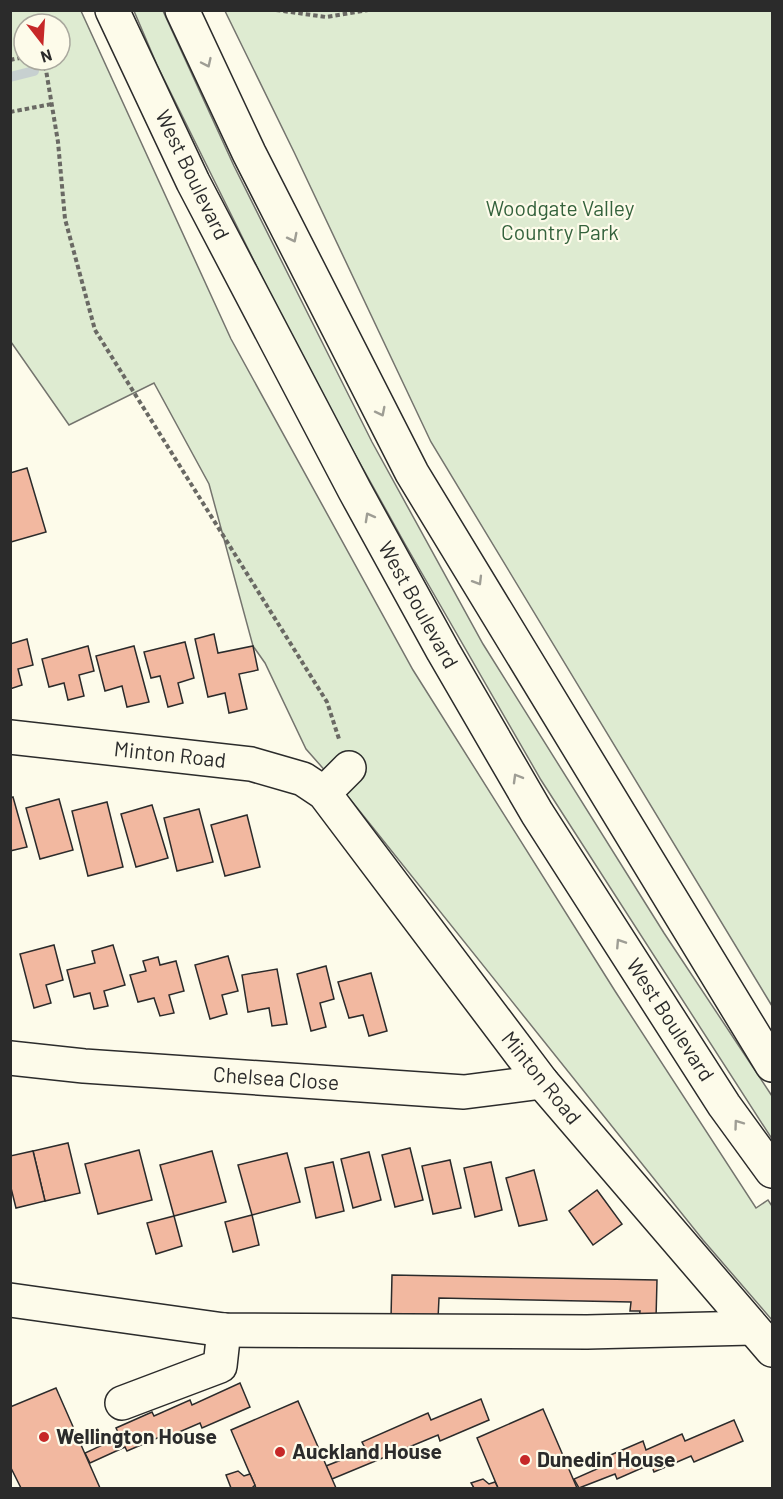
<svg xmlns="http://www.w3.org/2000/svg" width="783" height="1499" viewBox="0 0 783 1499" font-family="Barlow,sans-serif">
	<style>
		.green { fill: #deebd1; stroke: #74746e; stroke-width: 1.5; fill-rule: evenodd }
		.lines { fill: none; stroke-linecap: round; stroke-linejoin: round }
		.stream { stroke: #c7d0d0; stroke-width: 10 }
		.building { fill: #f2b8a0; stroke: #2b2b2b; stroke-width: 1.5 }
		.minor-casing { stroke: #2b2b2b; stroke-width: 36 }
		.major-casing { stroke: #2b2b2b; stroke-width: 36 }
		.path { stroke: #6a6964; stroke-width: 4; stroke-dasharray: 4.5 3; stroke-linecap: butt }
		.minor { stroke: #fdfbea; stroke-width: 33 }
		.major { stroke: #fdfbea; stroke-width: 33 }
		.oneway { stroke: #9e9d94 }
		.poi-dot { fill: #c62828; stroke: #fdfbea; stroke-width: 2 }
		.labels { text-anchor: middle; stroke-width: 4.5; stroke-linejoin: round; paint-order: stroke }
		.street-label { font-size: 21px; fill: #2b2b2b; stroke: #fdfbea }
		.park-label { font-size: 21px; fill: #34623c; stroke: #fdfbea }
		.poi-label { font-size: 21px; font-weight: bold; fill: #2b2b2b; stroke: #fdfbea; text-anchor: start }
	</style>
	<rect width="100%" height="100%" fill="#fdfbea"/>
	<!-- green -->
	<g class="green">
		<path d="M 10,11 L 81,11 L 231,339 L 413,670 L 615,991 L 756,1208 L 768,1200 L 772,1206 L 772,1320 L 703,1240 L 350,799 L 306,749 L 265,663 L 253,646 L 209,484 L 154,383 L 69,425 L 11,342 ZM 24,24 L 60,24 L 60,60 L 24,60 Z"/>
		<polygon points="134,11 163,11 234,166 372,442 483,644 664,933 772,1096 772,1139 541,780 405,544 308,370 157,65"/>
		<polygon points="225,11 772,11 772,1006 431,442 294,152"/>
	</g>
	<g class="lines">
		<!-- stream -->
		<polyline class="stream" points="10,77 34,71"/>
	</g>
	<!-- building -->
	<g class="building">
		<polygon points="27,468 46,532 11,542 10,473"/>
		<polygon points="214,634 218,653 253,646 258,670 239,674 247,709 229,713 225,693 208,697 195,639"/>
		<polygon points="27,639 33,665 18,669 22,685 10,689 10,644"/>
		<polygon points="185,642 194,678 178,683 183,703 168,707 160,676 151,678 144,652"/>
		<polygon points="88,646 94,671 79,675 84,696 68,700 64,683 49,687 42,659"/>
		<polygon points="134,646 149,702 127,707 122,686 105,691 96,656"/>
		<polygon points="13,797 27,847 10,851 10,798"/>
		<polygon points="59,799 73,850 40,859 26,808"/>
		<polygon points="107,802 123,867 88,876 72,811"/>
		<polygon points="152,805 168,858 136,867 121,814"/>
		<polygon points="199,809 213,862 177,871 164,818"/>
		<polygon points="247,815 260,867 225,876 211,825"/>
		<polygon points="54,945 63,980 46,985 51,1003 34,1008 20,954"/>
		<polygon points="113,945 125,985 104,991 108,1006 94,1009 90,993 74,997 67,970 95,963 92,951"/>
		<polygon points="228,956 238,991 222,995 227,1014 210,1019 195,965"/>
		<polygon points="158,957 160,965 176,961 184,991 169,995 174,1013 160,1016 154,998 138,1002 130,975 146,971 143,961"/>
		<polygon points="326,966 334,999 320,1003 326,1027 311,1031 297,974"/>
		<polygon points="277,969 287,1024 272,1026 269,1008 248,1012 242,975"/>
		<polygon points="371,973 387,1031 369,1036 363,1015 349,1018 338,982"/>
		<polygon points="68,1143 80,1193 45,1201 33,1151"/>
		<polygon points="410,1148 423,1200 395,1207 382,1155"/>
		<polygon points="139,1150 152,1200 98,1214 85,1164"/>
		<polygon points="33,1151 45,1201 16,1208 10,1184 10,1156"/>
		<polygon points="212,1151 226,1202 174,1216 160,1165"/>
		<polygon points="369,1152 381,1200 353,1208 341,1159"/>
		<polygon points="287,1153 300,1202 252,1215 238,1165"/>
		<polygon points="450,1160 461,1208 433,1214 422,1166"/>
		<polygon points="333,1162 344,1211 316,1218 305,1168"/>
		<polygon points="491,1162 502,1210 475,1217 464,1168"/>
		<polygon points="534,1170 547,1220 519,1226 506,1178"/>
		<polygon points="597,1190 622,1224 593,1245 569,1211"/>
		<polygon points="252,1215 259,1245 233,1252 225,1222"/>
		<polygon points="174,1216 182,1246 156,1254 147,1223"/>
		<polygon points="392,1275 657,1280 656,1319 639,1319 640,1311 630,1311 631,1302 439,1298 438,1319 391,1318"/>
		<polygon points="240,1383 250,1407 202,1428 200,1423 163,1439 162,1436 127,1451 125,1447 90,1463 85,1453 120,1437 116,1428 152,1412 154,1416 190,1400 192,1405"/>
		<polygon points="56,1388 100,1488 21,1488 10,1466 10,1407"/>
		<polygon points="481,1399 489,1420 440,1441 438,1435 332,1479 326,1466 366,1450 362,1442 428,1413 431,1420"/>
		<polygon points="298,1401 336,1488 256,1488 231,1430"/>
		<polygon points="543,1409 577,1488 498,1488 477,1438"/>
		<polygon points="734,1420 743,1441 694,1462 691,1456 654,1472 651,1464 617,1479 615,1474 579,1488 574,1479 608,1464 606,1457 643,1441 646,1450 682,1434 685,1441"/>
		<polygon points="238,1471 244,1476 250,1474 255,1485 252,1488 231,1488 226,1475"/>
		<polygon points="483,1479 489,1484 495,1482 498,1488 474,1488 471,1483"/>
	</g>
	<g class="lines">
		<defs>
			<g id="minor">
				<polyline points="10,737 251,764 303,779 324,793 542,1082 772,1350"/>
				<polyline points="324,793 349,768"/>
				<polyline points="10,1058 84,1066 464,1092 542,1082"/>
				<polyline points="10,1300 224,1330 587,1332 752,1328"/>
				<polyline points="122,1403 220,1366 224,1330"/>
			</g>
			<g id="major">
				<polyline points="112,10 193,182 355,491 443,651 537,813 724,1105 772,1171"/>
				<polyline points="182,10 249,153 412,473 772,1065"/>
			</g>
		</defs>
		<!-- minor casing -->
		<use href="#minor" class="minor-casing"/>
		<!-- major casing -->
		<use href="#major" class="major-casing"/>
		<!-- path -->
		<g class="path">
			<polyline points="276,10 326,17 368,10"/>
			<polyline points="10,60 24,57"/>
			<polyline points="39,60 46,70 58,142 65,219 95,330 327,702 339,739"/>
			<polyline points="10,112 52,104"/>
		</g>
		<!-- minor -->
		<use href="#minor" class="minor"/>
		<!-- major -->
		<use href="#major" class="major"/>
	</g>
	<!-- one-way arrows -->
	<defs><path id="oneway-chevron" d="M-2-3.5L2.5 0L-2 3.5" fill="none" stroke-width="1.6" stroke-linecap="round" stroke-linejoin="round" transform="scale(1.5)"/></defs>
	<g class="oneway">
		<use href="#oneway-chevron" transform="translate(207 63) rotate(65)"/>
		<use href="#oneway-chevron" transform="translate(293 238) rotate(63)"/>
		<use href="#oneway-chevron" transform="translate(381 412) rotate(63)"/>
		<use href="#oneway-chevron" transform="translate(369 517) rotate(-119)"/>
		<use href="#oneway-chevron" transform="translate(478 581) rotate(59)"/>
		<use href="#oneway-chevron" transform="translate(517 778) rotate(-120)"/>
		<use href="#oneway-chevron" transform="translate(620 943) rotate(-123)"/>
		<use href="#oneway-chevron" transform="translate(738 1124) rotate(-126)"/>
	</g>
	<!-- markers -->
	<g class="poi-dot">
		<circle cx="44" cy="1437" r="6"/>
		<circle cx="280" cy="1452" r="6"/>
		<circle cx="525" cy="1460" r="6"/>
	</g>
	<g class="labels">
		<!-- street labels -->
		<g class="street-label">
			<text transform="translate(192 175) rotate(64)" y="7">West Boulevard</text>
			<text transform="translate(418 605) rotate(61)" y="7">West Boulevard</text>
			<text transform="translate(170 755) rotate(6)" y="7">Minton Road</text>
			<text transform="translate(670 1020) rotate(57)" y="7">West Boulevard</text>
			<text transform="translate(541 1078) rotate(51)" y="7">Minton Road</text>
			<text transform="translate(276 1079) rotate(4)" y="7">Chelsea Close</text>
		</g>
		<!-- park labels -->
		<g class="park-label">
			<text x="560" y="216">Woodgate Valley<tspan x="560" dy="24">Country Park</tspan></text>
		</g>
		<!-- poi labels -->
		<g class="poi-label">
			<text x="56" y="1444">Wellington House</text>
			<text x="292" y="1459">Auckland House</text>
			<text x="537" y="1467">Dunedin House</text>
		</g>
	</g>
	<!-- border -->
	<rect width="783" height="1499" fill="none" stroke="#2b2b2b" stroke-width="24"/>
	<!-- north arrow -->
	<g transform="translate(42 42) rotate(163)"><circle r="28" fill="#fdfbea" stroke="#a9a89e" stroke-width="1.5"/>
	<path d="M0-4.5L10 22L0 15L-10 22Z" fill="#c62828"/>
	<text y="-9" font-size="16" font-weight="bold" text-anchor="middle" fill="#2b2b2b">N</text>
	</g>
</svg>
